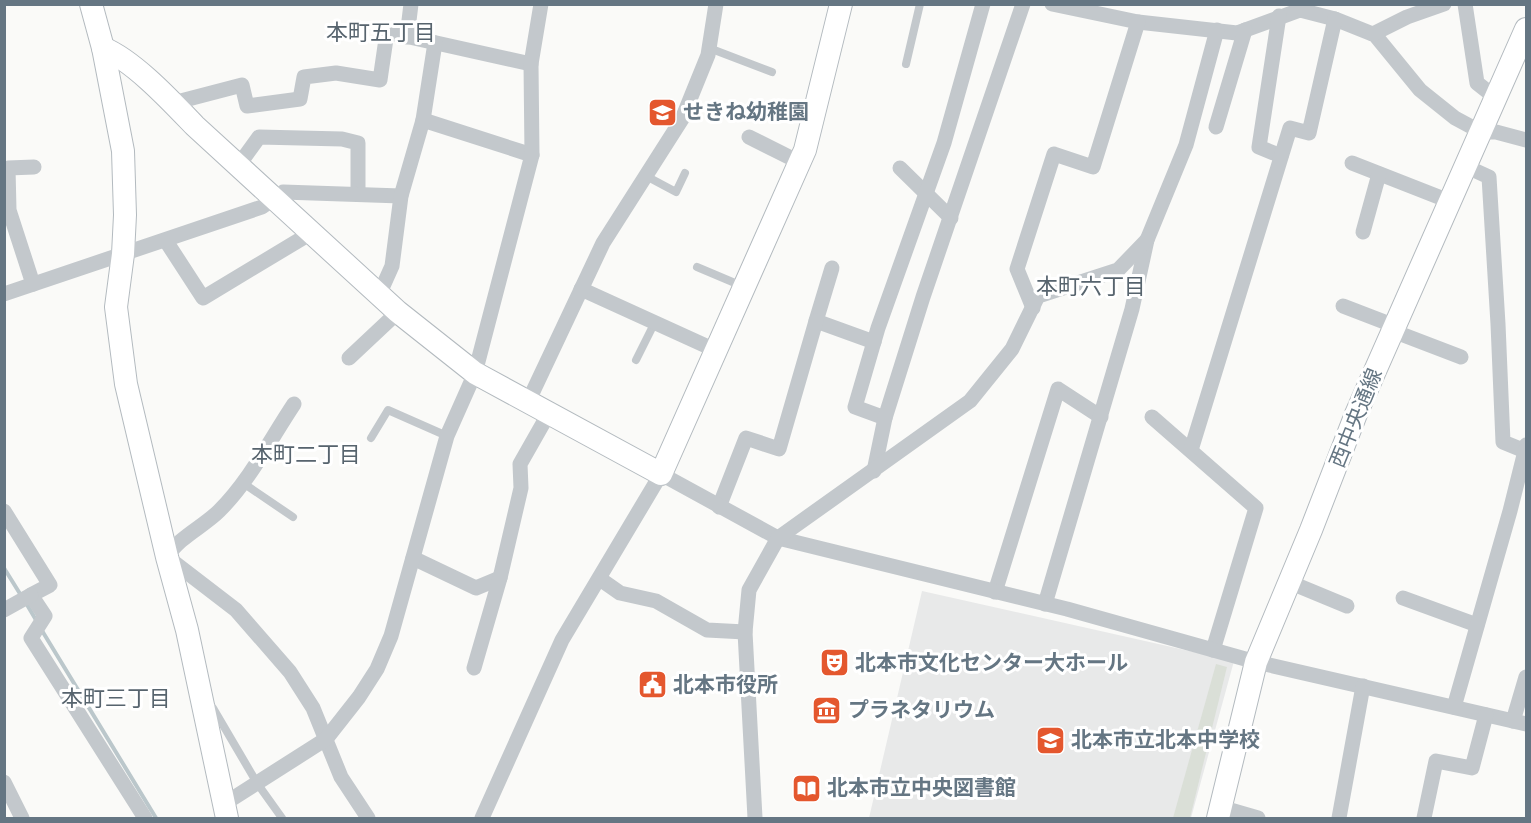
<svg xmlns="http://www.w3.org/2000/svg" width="1531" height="823" viewBox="0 0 1531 823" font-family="Karla,'Noto Sans JP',sans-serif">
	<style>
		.built { fill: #e8e9e9 }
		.green { fill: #dadfd7 }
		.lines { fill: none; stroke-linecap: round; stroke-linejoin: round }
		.stream { stroke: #bbc7cb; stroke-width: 4 }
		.secondary-casing { stroke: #b3babf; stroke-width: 24 }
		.lane { stroke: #c3c8cc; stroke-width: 8 }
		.street { stroke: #c3c8cc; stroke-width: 15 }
		.secondary { stroke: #fff; stroke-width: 22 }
		.labels { text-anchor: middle; stroke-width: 6; stroke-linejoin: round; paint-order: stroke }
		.poi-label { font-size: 21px; font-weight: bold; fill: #657683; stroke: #fff; text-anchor: start }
		.street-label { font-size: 21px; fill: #657683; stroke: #fff }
		.neighbourhood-label { font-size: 22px; fill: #57646e; stroke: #fff }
	</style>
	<rect width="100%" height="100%" fill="#fafaf8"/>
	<!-- built -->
	<polygon class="built" points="922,591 1234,661 1191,818 869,818"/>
	<!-- green -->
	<polygon class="green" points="1216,664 1227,667 1190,818 1173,818"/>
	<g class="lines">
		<!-- stream -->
		<g class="stream">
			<polyline points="4,568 22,597"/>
			<polyline points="26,603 36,620"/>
			<polyline points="41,629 156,818"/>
		</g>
		<defs>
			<g id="secondary">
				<polyline points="91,4 103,48 123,151 125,215 123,254 116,307 126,384 167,557 187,630 227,818"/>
				<path d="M 103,48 C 134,61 171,101 195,126 L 398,312 L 475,373 L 661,474 L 805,150 L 841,4"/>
				<polyline points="1218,818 1256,662 1311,530 1356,414 1526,29"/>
			</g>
		</defs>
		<!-- secondary casing -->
		<use href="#secondary" class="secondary-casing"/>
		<!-- lane -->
		<g class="lane">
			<polyline points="709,48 772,72"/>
			<polyline points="906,64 920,4"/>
			<polyline points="646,176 676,192 685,173"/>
			<polyline points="697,267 742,286"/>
			<polyline points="636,360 655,322"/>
			<polyline points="371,438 388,410 447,436"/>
			<polyline points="243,483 293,517"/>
			<polyline points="213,708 257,783 282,818"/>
		</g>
		<!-- street -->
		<g class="street">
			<polyline points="1052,4 1138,22 1237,33 1300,10 1335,19 1375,35 1420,90 1455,118 1481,132 1496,132 1526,140"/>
			<polyline points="1465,4 1477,83 1496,98"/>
			<polyline points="1279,16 1259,147 1281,156"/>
			<polyline points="1373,34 1407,17 1444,4"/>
			<polyline points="407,37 411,4"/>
			<polyline points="173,103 242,85 247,106 300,99 304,77 336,73 380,80 387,32 531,64"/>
			<polyline points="423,120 532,155"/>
			<polyline points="1216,127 1245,30"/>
			<polyline points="749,137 799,162"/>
			<polyline points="1352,163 1449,201"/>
			<polyline points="238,166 259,137 342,139 358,143 358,194"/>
			<polyline points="1465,166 1489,177 1498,324 1503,442 1525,451 1526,445"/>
			<polyline points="900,168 951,218"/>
			<polyline points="1363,232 1379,174"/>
			<polyline points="166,241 203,298 311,233"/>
			<polyline points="832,268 816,321 874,342"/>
			<polyline points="33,284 9,210 8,168 34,167"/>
			<polyline points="581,289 715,350"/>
			<polyline points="4,294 262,207 283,192 401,196"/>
			<polyline points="379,295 392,266 401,196 423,120 435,43"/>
			<polyline points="1343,306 1395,326"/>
			<polyline points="1033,308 1017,269 1054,154 1093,167 1138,22"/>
			<polyline points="1393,331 1461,357"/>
			<polyline points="349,358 398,312"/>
			<polyline points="528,402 603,243 682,119 708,55 716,4"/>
			<path d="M 294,404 C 270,440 250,480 219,511 C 203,527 179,537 167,557 L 236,610 L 290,672 L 313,708 L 341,777 L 368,818"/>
			<polyline points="1152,417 1256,508 1213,650"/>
			<polyline points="885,418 855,407 878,328 944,143 983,4"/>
			<polyline points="1191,450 1290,128 1309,133 1335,19"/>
			<polyline points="874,471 885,418 923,297 1023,4"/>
			<polyline points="719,507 746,438 779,449 816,321"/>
			<polyline points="4,511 50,585 31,595 45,616 31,638 145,818"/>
			<polyline points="413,558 476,588 500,578"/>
			<polyline points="600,579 620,593 656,601 707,630 745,632"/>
			<polyline points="1289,582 1347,606"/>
			<polyline points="995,592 1058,389 1101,417"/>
			<polyline points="1403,598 1477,625"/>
			<polyline points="1045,604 1132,309 1147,240 1186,145 1217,30"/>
			<polyline points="4,610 31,595"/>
			<polyline points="474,668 500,578 521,488 520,464 549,413"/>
			<polyline points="1454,707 1510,511 1525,451 1526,451"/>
			<polyline points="1513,721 1526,677"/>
			<polyline points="4,782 22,818"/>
			<polyline points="224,804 326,739 359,697 377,669 391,636 447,436 475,373 532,155 531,64 541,4"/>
			<polyline points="1220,807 1258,818"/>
			<polyline points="482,818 562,640 661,474 778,538 1067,609 1256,662 1526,724"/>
			<polyline points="755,818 745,632 749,590 778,538 970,401 1012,349 1038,296 1118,270 1147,240"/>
			<polyline points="1339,818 1363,686"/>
			<polyline points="1424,818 1436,761 1472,768 1486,715"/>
		</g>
		<!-- secondary -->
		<use href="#secondary" class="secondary"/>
	</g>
	<!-- icons -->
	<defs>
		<symbol id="school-square" viewBox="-11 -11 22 22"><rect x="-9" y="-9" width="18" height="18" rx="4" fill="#e4572e" stroke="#fff"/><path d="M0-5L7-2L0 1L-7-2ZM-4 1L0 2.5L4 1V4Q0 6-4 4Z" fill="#fff"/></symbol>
		<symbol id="theatre-square" viewBox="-11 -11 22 22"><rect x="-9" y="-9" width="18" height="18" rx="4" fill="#e4572e" stroke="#fff"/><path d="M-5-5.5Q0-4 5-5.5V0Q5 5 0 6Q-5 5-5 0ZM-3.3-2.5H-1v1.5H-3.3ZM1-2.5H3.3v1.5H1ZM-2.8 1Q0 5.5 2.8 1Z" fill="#fff"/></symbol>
		<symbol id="civic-square" viewBox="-11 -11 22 22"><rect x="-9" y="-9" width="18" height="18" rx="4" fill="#e4572e" stroke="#fff"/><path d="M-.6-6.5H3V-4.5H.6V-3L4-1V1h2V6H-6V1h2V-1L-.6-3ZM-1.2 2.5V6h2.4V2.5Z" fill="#fff"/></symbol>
		<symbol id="museum-square" viewBox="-11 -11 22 22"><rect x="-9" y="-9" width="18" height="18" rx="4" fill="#e4572e" stroke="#fff"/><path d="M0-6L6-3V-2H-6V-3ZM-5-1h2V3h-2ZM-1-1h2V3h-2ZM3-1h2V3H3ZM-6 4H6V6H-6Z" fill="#fff"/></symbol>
		<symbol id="library-square" viewBox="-11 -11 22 22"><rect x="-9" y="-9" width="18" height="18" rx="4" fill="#e4572e" stroke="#fff"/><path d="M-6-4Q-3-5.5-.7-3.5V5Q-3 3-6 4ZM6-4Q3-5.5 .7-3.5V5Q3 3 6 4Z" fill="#fff"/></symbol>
	</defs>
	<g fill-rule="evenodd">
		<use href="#school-square" x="646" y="96" width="33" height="33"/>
		<use href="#theatre-square" x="818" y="646" width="33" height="33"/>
		<use href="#civic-square" x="636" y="668" width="33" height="33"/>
		<use href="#museum-square" x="810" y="694" width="33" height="33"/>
		<use href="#school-square" x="1034" y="724" width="33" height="33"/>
		<use href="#library-square" x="790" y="772" width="33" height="33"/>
	</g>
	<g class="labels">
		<!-- poi labels -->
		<g class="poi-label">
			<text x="683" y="119">せきね幼稚園</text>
			<text x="855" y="670">北本市文化センター大ホール</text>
			<text x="673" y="692">北本市役所</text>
			<text x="848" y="717">プラネタリウム</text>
			<text x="1071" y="747">北本市立北本中学校</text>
			<text x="827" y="795">北本市立中央図書館</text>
		</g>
		<!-- street labels -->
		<g class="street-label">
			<text transform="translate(1356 418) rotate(-68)" y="7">西中央通線</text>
		</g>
		<!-- neighbourhood labels -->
		<g class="neighbourhood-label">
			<text x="381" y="40">本町五丁目</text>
			<text x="1091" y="294">本町六丁目</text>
			<text x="306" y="462">本町二丁目</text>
			<text x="116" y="706">本町三丁目</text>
		</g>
	</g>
	<!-- border -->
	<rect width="1531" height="823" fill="none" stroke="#657683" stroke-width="12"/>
</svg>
